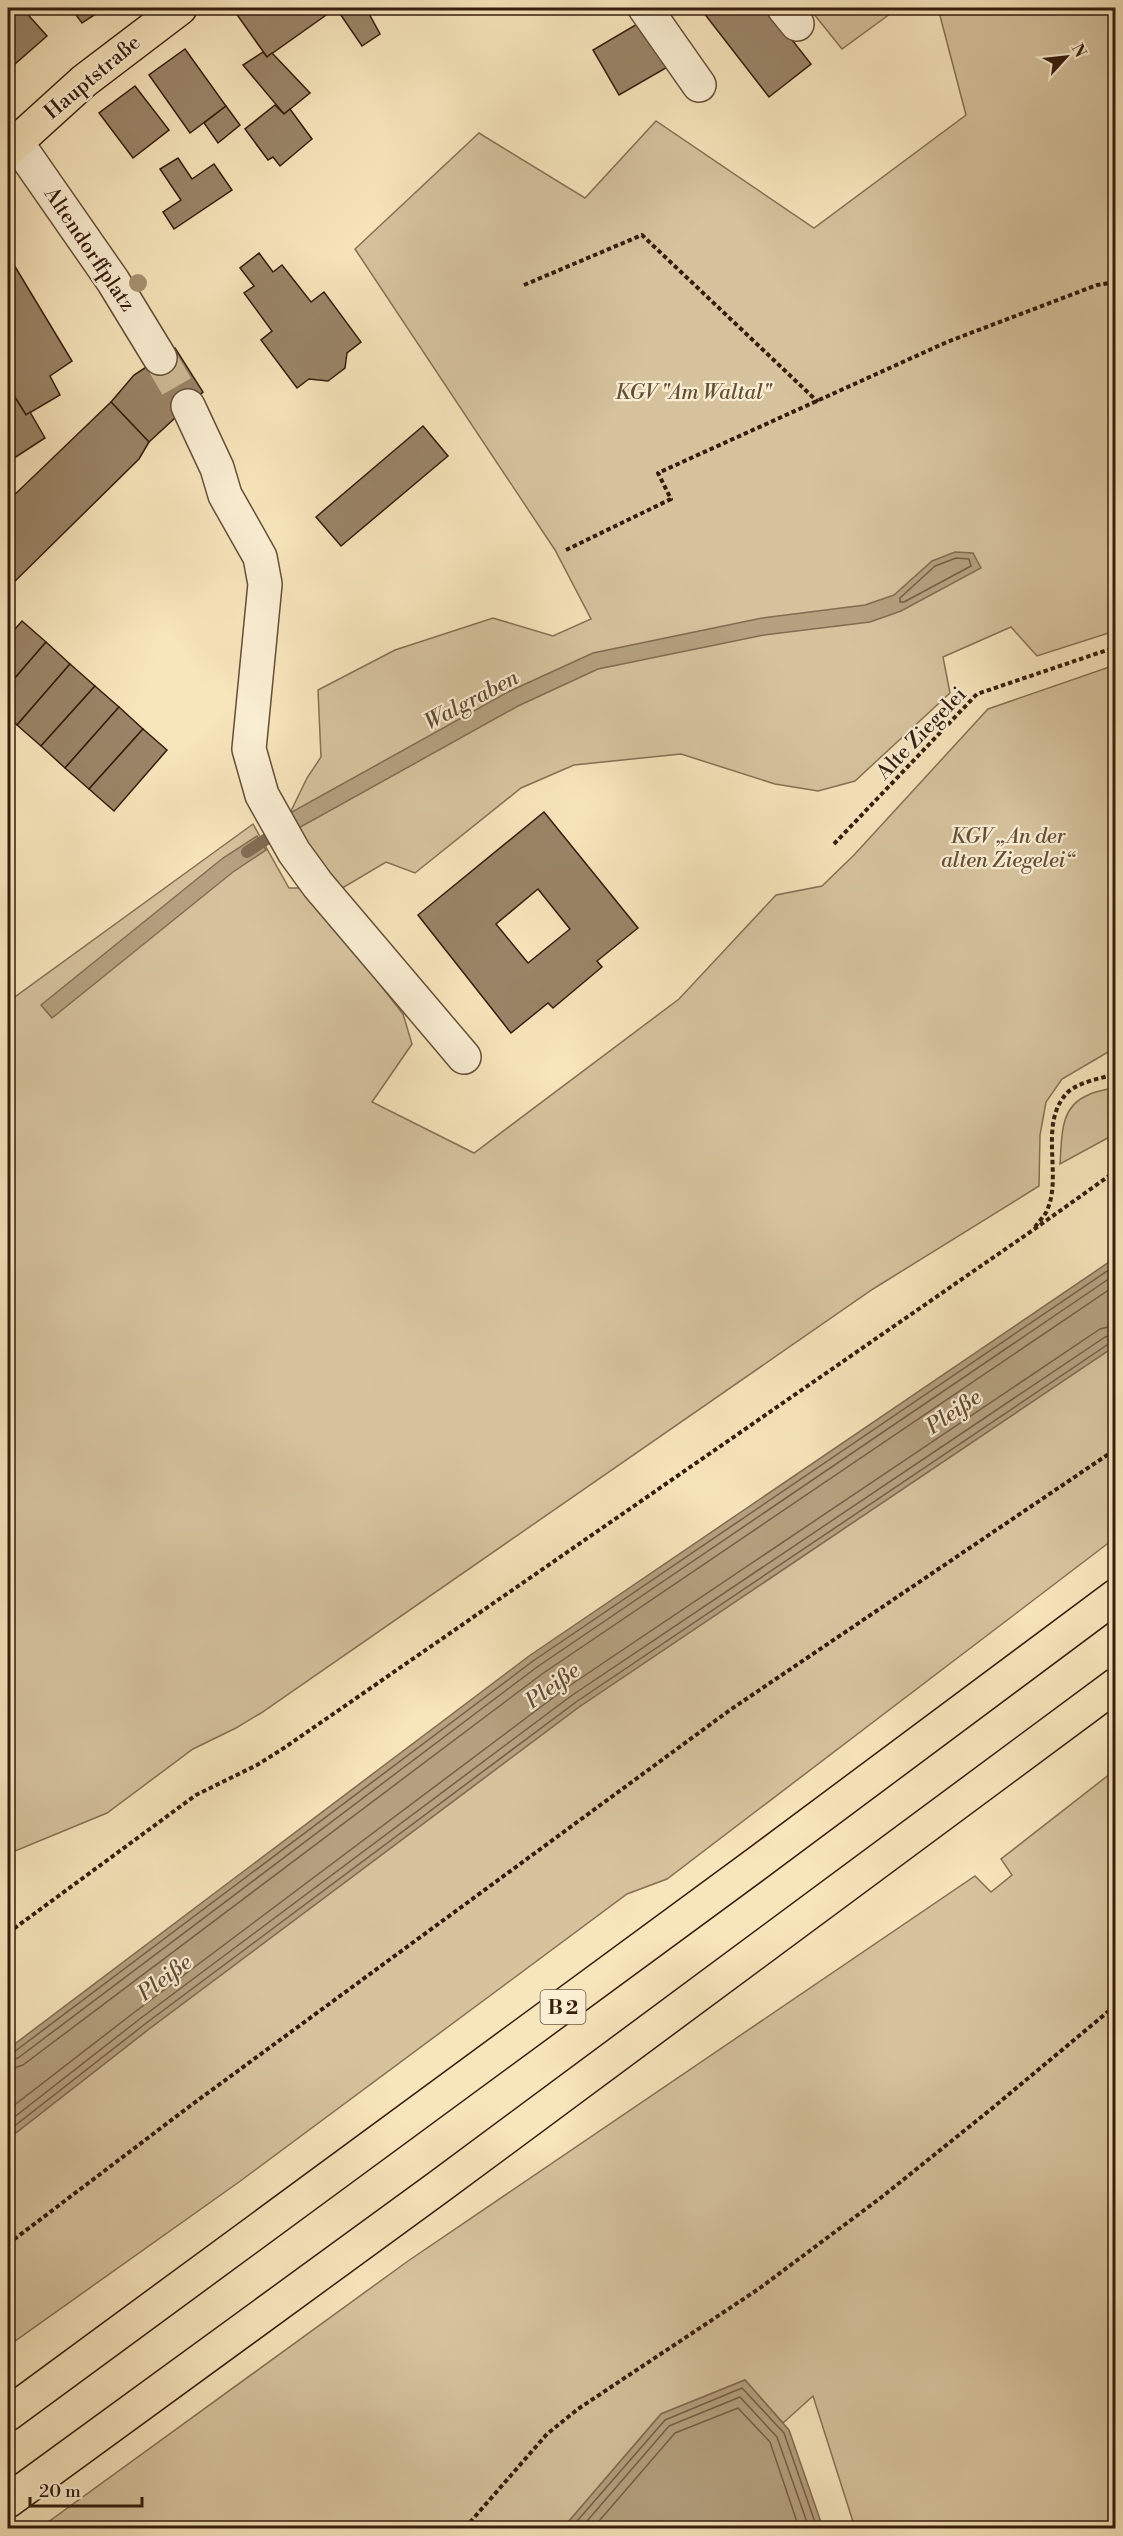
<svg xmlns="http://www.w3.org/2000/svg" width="1123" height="2536" viewBox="0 0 1123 2536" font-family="'Libre Bodoni',serif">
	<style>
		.green { fill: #d6c39e; stroke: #867055; stroke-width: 1.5 }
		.water { fill: #b5a180; stroke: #826c52; stroke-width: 1.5 }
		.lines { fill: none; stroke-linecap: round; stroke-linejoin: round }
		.shore { stroke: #755e46; stroke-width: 1.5 }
		.stream { stroke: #826c52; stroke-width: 12 }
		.building { fill: #9a8568; stroke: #351c0c; stroke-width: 1.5; fill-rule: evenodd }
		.minor-tunnel { stroke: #d0bd99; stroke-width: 33; stroke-dasharray: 33 16; stroke-linecap: butt }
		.minor-casing { stroke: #664e38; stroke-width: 36 }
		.major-casing { stroke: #351c0c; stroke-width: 36 }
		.highway-casing { stroke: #351c0c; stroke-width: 36 }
		.path { stroke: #351c0c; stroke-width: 4; stroke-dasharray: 4.5 3; stroke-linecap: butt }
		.minor { stroke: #faeed3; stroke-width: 33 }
		.major { stroke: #f7e5bc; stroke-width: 33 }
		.highway { stroke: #f7e5bc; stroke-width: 33 }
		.tree { fill: #a79273 }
		.labels { text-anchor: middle; stroke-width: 4.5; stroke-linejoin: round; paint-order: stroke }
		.shield { fill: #faeed3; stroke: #705b48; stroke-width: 1.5 }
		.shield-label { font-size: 20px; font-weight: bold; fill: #351c0c }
		.street-label { font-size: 21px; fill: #351c0c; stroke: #faeed3 }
		.park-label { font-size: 21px; font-style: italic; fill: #654e38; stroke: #faeed3 }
		.water-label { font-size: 22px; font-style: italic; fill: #624b35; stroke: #faeed3 }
	</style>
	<rect width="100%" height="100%" fill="#f7e5bc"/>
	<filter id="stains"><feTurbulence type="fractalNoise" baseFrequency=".00333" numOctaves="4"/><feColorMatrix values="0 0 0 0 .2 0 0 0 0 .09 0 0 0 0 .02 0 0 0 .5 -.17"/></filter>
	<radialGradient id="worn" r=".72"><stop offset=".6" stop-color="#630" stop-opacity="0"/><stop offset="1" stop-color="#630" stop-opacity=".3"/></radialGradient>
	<!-- green -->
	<g class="green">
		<polygon points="809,8 898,8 842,49"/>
		<polygon points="938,8 1115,8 1115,631 1037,656 1011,627 943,657 950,693 855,781 818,791 775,784 681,754 574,765 521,788 415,873 386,862 339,890 297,829 290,813 307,778 321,757 318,690 395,650 493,618 553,636 591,619 555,550 355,249 479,133 585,198 656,121 814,228 966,115"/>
		<polygon points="1115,665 1115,1048 1062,1079 1046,1102 1040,1135 1039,1186 873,1289 261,1713 236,1728 193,1749 107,1813 8,1854 8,1002 253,824 289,888 305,888 403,1014 412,1044 372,1102 474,1153 679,999 776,895 822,886 854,855 988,709"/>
		<path d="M 1115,1087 L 1115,1134 L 1060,1164 C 1062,1137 1059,1107 1088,1095 C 1096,1091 1107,1090 1115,1087 Z"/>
		<polygon points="1115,1346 1115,1538 667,1879 627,1894 239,2182 8,2346 8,2139 149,2029 579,1707"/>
		<polygon points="1115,1770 1115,2528 855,2528 813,2396 783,2423 745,2380 661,2414 563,2528 40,2528 408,2261 975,1876 991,1892 1012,1875 1001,1859"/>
	</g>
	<!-- water -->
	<g class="water">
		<polygon points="955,552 973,553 981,568 901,611 870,622 764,635 598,669 518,706 297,829 290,813 510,691 593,653 762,618 865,605 894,595 932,561"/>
		<polygon points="257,836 266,850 233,872 52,1018 41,1005 223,858"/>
		<polygon points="1115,1258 1115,1346 579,1707 149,2029 8,2139 8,2049 529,1656"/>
		<polygon points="745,2380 789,2430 823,2528 563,2528 661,2414"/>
	</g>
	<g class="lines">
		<!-- shore -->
		<g class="shore">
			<polygon points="956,558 969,559 971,566 904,602 900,602 900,598 935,566"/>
			<polyline points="8,2053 14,2052 533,1661 1116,1265"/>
			<polyline points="8,2061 18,2058 537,1667 1116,1274"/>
			<polyline points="8,2070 23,2065 542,1674 1116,1285"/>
			<polyline points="8,2110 136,2011 566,1688 1100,1329 1116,1325"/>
			<polyline points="8,2122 141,2018 571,1696 1105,1337 1116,1334"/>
			<polyline points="8,2131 145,2024 576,1702 1110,1343 1116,1342"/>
			<polyline points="571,2528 665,2420 742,2388 784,2433 817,2528"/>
			<polyline points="581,2528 669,2426 740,2397 777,2437 809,2528"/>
			<polyline points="593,2528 675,2433 738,2408 770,2442 799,2528"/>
		</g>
		<!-- stream -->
		<polyline class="stream" points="247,852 280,830"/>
	</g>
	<!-- building -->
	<g class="building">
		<polygon points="8,8 22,8 47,36 8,70"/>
		<polygon points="71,8 105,8 82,23"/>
		<polygon points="235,8 336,8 267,57 233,9"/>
		<polygon points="336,8 366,8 380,34 362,46"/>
		<polygon points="700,8 767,8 811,64 769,97"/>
		<polygon points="644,20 671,65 619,95 593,50"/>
		<polygon points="185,49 226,106 190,133 149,75"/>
		<polygon points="263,52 267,57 272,53 310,93 284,114 243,65"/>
		<polygon points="135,86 169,130 133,158 99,113"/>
		<polygon points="275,105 284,114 290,109 312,139 280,166 273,157 268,160 245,129"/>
		<polygon points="226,106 240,125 218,143 204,123"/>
		<polygon points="178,158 192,179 214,164 232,190 174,229 163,212 181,200 160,169"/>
		<polygon points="259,253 273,272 282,265 311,302 324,292 361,342 347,353 345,368 328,381 309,379 297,388 261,340 272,331 244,293 254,286 240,268"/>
		<polygon points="8,255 72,361 50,376 60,395 26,415 8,386"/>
		<polygon points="175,348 203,392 149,442 111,402 134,375"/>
		<polygon points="8,386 26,415 30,412 45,438 8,462"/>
		<polygon points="111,402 149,442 139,459 8,588 8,501"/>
		<polygon points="423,426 448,456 341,546 316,517"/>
		<polygon points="22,621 46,642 8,686 8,637"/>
		<polygon points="46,642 70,664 17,725 8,716 8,686"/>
		<polygon points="70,664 95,686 41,746 17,725"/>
		<polygon points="95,686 119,707 65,768 41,746"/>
		<polygon points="119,707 143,729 89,789 65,768"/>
		<polygon points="143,729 167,750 114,811 89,789"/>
		<path d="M 544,812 L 638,928 L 597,961 L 602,967 L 553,1008 L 548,1003 L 511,1033 L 418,915 ZM 538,889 L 570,929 L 528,963 L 496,924 Z"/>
	</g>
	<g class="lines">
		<!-- minor-tunnel -->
		<polyline class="minor-tunnel" points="160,358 188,406"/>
		<defs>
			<g id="minor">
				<polyline points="645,8 699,85"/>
				<polyline points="784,8 797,24"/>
				<polyline points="17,143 113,281 160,358"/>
				<polyline points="188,406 217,468 225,495 260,557 265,584 249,749 262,795 294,852 318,885 464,1057"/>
			</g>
			<polyline id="major" points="8,150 84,81 180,8"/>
			<g id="highway">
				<polyline points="8,2414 759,1862 1116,1596"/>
				<polyline points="8,2501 440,2186 1116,1685"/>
			</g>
		</defs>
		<!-- minor casing -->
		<use href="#minor" class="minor-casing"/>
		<!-- major casing -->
		<use href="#major" class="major-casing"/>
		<!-- highway casing -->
		<use href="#highway" class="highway-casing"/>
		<!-- path -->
		<g class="path">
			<polyline points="524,285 642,235 818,402"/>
			<polyline points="566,550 671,499 658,473 947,342 1097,285 1116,282"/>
			<polyline points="834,844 977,694 1116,647"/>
			<path d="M 1035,1227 C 1039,1221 1046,1215 1048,1208 C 1062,1173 1038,1122 1068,1092 C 1079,1082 1102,1078 1116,1074"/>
			<polyline points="8,1933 196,1795 257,1765 284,1748 1033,1230 1116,1171"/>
			<polyline points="8,2244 190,2106 730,1710 1116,1449"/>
			<polyline points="465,2528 547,2434 578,2409 760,2288 883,2196 990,2110 1116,2005"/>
		</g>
		<!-- minor -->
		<use href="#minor" class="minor"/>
		<!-- major -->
		<use href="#major" class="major"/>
		<!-- highway -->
		<use href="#highway" class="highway"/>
	</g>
	<!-- trees -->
	<circle class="tree" cx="138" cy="283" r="9"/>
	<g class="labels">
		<!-- shield labels -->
		<rect class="shield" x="540.5" y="1990" width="45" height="34" rx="4.5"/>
		<g class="shield-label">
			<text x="563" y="2014">B 2</text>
		</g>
		<!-- street labels -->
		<g class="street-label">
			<text transform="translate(92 77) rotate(-40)" y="7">Hauptstraße</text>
			<text transform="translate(90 249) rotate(56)" y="7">Altendorffplatz</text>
			<text transform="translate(921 733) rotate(-46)" y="7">Alte Ziegelei</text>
		</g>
		<!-- park labels -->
		<g class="park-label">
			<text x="693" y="399">KGV "Am Waltal"</text>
			<text x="1008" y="843">KGV „An der<tspan x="1008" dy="24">alten Ziegelei“</tspan></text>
		</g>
		<!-- water labels -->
		<g class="water-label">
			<text transform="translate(471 699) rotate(-28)" y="8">Walgraben</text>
			<text transform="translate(953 1411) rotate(-34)" y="8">Pleiße</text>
			<text transform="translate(552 1685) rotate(-36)" y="8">Pleiße</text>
			<text transform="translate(164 1977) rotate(-37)" y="8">Pleiße</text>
		</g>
	</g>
	<!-- margin -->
	<rect width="1123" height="2536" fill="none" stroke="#f7e5bc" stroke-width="30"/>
	<rect x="9" y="9" width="1105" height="2518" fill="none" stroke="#351c0c" stroke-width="3"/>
	<rect x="15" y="15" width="1093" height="2506" fill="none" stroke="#351c0c" stroke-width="1.5"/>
	<!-- north arrow -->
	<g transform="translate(1066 57) rotate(63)" stroke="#faeed3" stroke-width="4.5" paint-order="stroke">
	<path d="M0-4.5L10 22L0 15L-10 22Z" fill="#351c0c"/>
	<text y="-9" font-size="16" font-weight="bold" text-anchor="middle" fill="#351c0c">N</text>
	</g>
	<!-- scale -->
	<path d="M30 2497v9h112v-9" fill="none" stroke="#351c0c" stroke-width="3"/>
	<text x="39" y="2497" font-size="18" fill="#351c0c" stroke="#faeed3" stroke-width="4.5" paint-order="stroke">20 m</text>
	<rect width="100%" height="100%" filter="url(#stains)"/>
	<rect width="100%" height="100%" fill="url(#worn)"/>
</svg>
